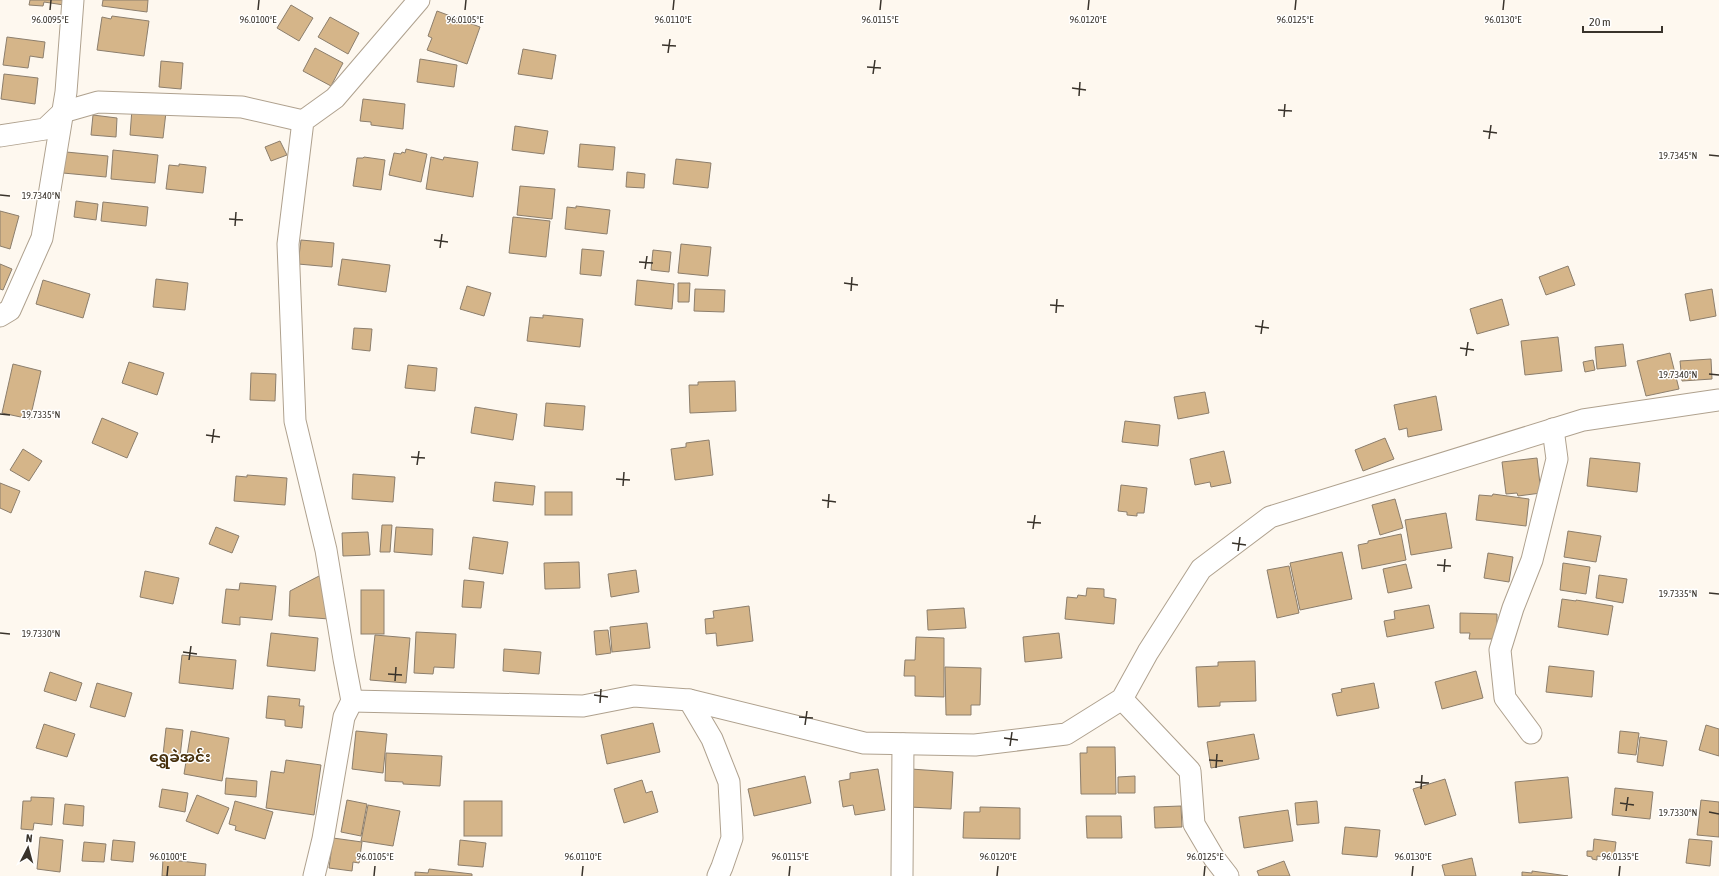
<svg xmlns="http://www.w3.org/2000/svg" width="1719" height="876" viewBox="0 0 1719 876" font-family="'Asap Condensed','Noto Sans Myanmar',sans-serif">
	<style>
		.building { fill: #d5b589; stroke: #8c7e6c }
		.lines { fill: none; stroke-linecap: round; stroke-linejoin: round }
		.minor-casing { stroke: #afa18e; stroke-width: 23 }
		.minor { stroke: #fff; stroke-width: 21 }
		.ticks { fill: none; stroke: #39332b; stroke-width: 1.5 }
		.labels { text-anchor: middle; stroke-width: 3; stroke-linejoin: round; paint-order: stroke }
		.quarter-label { font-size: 15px; font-weight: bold; fill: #47300c; stroke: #fff }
		.ticks-label { font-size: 10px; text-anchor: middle; fill: #39332b; stroke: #fff; stroke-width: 3; stroke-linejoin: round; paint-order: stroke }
	</style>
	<rect width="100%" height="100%" fill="#fef8ef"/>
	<!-- building -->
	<g class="building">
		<polygon points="30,0 65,0 64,5 44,2 43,6 29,5"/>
		<polygon points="103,0 148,0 147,12 102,6"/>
		<polygon points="291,5 313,18 299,41 277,28"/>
		<polygon points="437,11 480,27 467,64 427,50 432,38 428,36"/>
		<polygon points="112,16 149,21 144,56 97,50 102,17 111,19"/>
		<polygon points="330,17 359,33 348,54 318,37"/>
		<polygon points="7,37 45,42 43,58 30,56 28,68 3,65"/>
		<polygon points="315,48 343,63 331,86 303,71"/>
		<polygon points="523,49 556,55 552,79 518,74"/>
		<polygon points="420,59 457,65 454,87 417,82"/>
		<polygon points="161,61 183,63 181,89 159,87"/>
		<polygon points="4,74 38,78 35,104 1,99"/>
		<polygon points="363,99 405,104 403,129 371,125 371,122 360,121"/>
		<polygon points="132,109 166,112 163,138 130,135"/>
		<polygon points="93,115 117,118 116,137 91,135"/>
		<polygon points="515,126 548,131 544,154 512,150"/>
		<polygon points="280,141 287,155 271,161 265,147"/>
		<polygon points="580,144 615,147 613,170 578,167"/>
		<polygon points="406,149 427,154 421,182 389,175 394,153 401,154 402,152 405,153"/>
		<polygon points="113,150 158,155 155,183 111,179"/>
		<polygon points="66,152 108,156 106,177 63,173"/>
		<polygon points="364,157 385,160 381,190 353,186 357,158 363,158"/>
		<polygon points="431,157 443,160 444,157 478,162 473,197 426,189"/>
		<polygon points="676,159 711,163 708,188 673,184"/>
		<polygon points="179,164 206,167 203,193 166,189 169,165 179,166"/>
		<polygon points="627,172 645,174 644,188 626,187"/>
		<polygon points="520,186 555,189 552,219 517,215"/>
		<polygon points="76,201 98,204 96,220 74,217"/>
		<polygon points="103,202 148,207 146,226 101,221"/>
		<polygon points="576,206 610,210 607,234 565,229 567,207 576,208"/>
		<polygon points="0,211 19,216 10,249 0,246"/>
		<polygon points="513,217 550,221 546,257 509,253"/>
		<polygon points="301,240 334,243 332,267 298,264"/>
		<polygon points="681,244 711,247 708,276 678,273"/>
		<polygon points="582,249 604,251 601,276 580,274"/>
		<polygon points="653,250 671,252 669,272 651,270"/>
		<polygon points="342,259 390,265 386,292 338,285"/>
		<polygon points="0,264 12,269 3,290 0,289"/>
		<polygon points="1568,266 1575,285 1546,295 1539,277"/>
		<polygon points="156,279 188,283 185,310 153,307"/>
		<polygon points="43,280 90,294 83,318 36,304"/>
		<polygon points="637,280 674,284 672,309 635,305"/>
		<polygon points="678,283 690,283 689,302 678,302"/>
		<polygon points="467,286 491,293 484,316 460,309"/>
		<polygon points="695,289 725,290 724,312 694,311"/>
		<polygon points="1712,289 1716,316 1690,321 1685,294"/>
		<polygon points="1502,299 1509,325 1477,334 1470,309"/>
		<polygon points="543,315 583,319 580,347 527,341 530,317 543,318"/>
		<polygon points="354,328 372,329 370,351 352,349"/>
		<polygon points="1558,337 1562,371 1525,375 1521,341"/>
		<polygon points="1623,344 1626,366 1597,369 1595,347"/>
		<polygon points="1670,353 1679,389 1646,396 1637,361"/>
		<polygon points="1711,359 1712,379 1682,381 1680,361"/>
		<polygon points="1593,360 1595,370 1585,372 1583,362"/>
		<polygon points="129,362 164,373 157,395 122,383"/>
		<polygon points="13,364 41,371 30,419 2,413"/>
		<polygon points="408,365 437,368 435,391 405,388"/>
		<polygon points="251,373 276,374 275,401 250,400"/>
		<polygon points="735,381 736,411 690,413 689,385 698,385 698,382"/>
		<polygon points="1205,392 1209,413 1178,419 1174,397"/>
		<polygon points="1436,396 1442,430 1408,437 1407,428 1399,430 1394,405"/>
		<polygon points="546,403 585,406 583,430 544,426"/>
		<polygon points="475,407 517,414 513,440 471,433"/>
		<polygon points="102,418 138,433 127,458 92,443"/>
		<polygon points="1125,421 1160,425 1158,446 1122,442"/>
		<polygon points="1385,438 1394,459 1363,471 1355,450"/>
		<polygon points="709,440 713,475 675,480 671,449 686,447 686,443"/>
		<polygon points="23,449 42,461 29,481 10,470"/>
		<polygon points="1224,451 1231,483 1211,487 1210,482 1195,485 1190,459"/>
		<polygon points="1537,458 1541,493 1518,496 1517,493 1506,494 1502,462"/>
		<polygon points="1590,458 1640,463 1637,492 1587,486"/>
		<polygon points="353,474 395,477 393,502 352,499"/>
		<polygon points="247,475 287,478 285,505 234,501 236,476 247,477"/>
		<polygon points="495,482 535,486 533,505 493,501"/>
		<polygon points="0,483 20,491 11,513 0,508"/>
		<polygon points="1121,485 1147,488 1144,513 1137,513 1137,516 1127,515 1127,512 1118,511"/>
		<rect x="545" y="492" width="27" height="23"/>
		<polygon points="1493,494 1529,499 1526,526 1476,520 1479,495 1492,496"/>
		<polygon points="1395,499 1403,528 1380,535 1372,505"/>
		<polygon points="1446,513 1452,548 1411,555 1405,520"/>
		<polygon points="382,525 392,525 390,552 380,552"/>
		<polygon points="216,527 239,536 232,553 209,544"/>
		<polygon points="396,527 433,529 432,555 394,552"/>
		<polygon points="1568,531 1601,536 1596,562 1564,557"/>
		<polygon points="368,532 370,555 343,556 342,533"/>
		<polygon points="1401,534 1406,560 1362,569 1358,545 1368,543 1368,541"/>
		<polygon points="473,537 508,542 503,574 469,569"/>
		<polygon points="1342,552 1352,599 1300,610 1290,563"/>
		<polygon points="1488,553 1513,557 1509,582 1484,578"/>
		<polygon points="579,562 580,588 545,589 544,563"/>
		<polygon points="1563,563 1590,567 1586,594 1560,590"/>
		<polygon points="1406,564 1412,588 1388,593 1383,569"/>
		<polygon points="1289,566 1299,613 1277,618 1267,570"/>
		<polygon points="636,570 639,592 611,597 608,574"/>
		<polygon points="145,571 179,578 173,604 140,597"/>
		<polygon points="321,575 329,619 289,616 290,591"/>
		<polygon points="1599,575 1627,579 1623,603 1596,598"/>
		<polygon points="464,580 484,582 481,608 462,607"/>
		<polygon points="240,583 276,586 272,620 240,617 240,625 222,623 226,589 239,590"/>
		<polygon points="1087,588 1104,589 1104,597 1116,599 1114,624 1065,619 1067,597 1077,598 1078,595 1086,596"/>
		<rect x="361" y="590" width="23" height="44"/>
		<polygon points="1562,599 1576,601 1576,600 1613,606 1608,635 1558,627"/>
		<polygon points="1429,605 1434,628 1387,637 1384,621 1395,619 1394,611"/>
		<polygon points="749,606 753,641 717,646 716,633 706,634 705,619 714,618 713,611"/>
		<polygon points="964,608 966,628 928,630 927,610"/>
		<polygon points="1460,613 1497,614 1497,639 1469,639 1470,633 1460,633"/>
		<polygon points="647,623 650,648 612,652 610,627"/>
		<polygon points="608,630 611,653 596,655 594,631"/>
		<polygon points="416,632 456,634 454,668 434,667 433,674 414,673"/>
		<polygon points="271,633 318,638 315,671 267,666"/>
		<polygon points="1059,633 1062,658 1025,662 1023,637"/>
		<polygon points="375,635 410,638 406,683 370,680"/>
		<polygon points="916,637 944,638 944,697 915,696 915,676 904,676 905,660 915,660"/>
		<polygon points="504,649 541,652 539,674 503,671"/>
		<polygon points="182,655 236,660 233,689 179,683"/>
		<polygon points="1255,661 1256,701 1220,702 1220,706 1198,707 1196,667 1218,666 1218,662"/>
		<polygon points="1549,666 1594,671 1592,697 1546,692"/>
		<polygon points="945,667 981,668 980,705 971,705 971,715 946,715"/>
		<polygon points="1476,671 1483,698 1442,709 1435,682"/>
		<polygon points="50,672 82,683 76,701 44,691"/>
		<polygon points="97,683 132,693 125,717 90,707"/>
		<polygon points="1374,683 1379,708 1337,716 1332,694 1342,692 1341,689"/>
		<polygon points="268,696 300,699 299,706 304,706 302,728 285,726 285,720 266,718"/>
		<polygon points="653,723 660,752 607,764 601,735"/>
		<polygon points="44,724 75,734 67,757 36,748"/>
		<polygon points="1706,725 1719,729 1719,756 1699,750"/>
		<polygon points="166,728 183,730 180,757 163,755"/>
		<polygon points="191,731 229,738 222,781 184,774"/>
		<polygon points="356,731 387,734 383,773 352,769"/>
		<polygon points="1620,731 1639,733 1636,755 1618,753"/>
		<polygon points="1254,734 1259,759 1211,768 1207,742"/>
		<polygon points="1640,737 1667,741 1663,766 1637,762"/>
		<polygon points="1087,747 1115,747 1116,794 1081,794 1080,753 1087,753"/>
		<polygon points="386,753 442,756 440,786 403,784 403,782 385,781"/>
		<polygon points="286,760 321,765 314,815 266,808 271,771 284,773"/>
		<polygon points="878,769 885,810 855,815 853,805 843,807 839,781 850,779 850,773"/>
		<polygon points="911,769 953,772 951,809 909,807"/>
		<polygon points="805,776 811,803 754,816 748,789"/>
		<polygon points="1135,776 1135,793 1118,793 1118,777"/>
		<polygon points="1568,777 1572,818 1519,823 1515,782"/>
		<polygon points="226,778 257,781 256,797 225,794"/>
		<polygon points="1445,779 1456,815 1425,825 1413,789"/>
		<polygon points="642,780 646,793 652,791 658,812 624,823 614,789"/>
		<polygon points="1615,788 1653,792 1650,819 1612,815"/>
		<polygon points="162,789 188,793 185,812 159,807"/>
		<polygon points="197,795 229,808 218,834 186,821"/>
		<polygon points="31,797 54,798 52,825 34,823 33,830 21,829 23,801 31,801"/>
		<polygon points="347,800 367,804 361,836 341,832"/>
		<polygon points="1701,800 1719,802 1719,837 1697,835"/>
		<polygon points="235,801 273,812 265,839 235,830 236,826 229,824"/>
		<rect x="464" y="801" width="38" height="35"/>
		<polygon points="1317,801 1319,823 1297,825 1295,803"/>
		<polygon points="65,804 84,806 83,826 63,824"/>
		<polygon points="368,805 400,811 393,846 361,841"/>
		<polygon points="1181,806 1182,827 1155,828 1154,807"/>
		<polygon points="980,807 1020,808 1020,839 963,838 964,812 980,812"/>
		<polygon points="1288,810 1293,841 1244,848 1239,817"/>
		<polygon points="1086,816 1121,816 1122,838 1087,838"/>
		<polygon points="1345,827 1380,830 1377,857 1342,854"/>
		<polygon points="40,837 63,840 60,872 37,869"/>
		<polygon points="333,838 362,842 359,863 353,862 352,871 329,868"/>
		<polygon points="1594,839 1616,842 1614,858 1597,856 1597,860 1592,859 1592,857 1587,856 1587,851 1593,851"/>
		<polygon points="1689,839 1712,841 1710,866 1686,863"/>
		<polygon points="113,840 135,842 133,862 111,860"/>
		<polygon points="460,840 486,843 483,867 458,865"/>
		<polygon points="84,842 106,844 104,862 82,861"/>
		<polygon points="1472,858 1476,876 1445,876 1442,865"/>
		<polygon points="163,859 206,864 205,876 162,876"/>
		<polygon points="1284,861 1290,876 1259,876 1257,871"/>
		<polygon points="429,869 472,874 472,876 415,876 415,872 428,873"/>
		<polygon points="1532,871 1568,876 1522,876 1522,872 1532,873"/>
	</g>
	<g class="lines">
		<defs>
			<g id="minor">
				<polyline points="0,136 45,129 63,112 98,102 242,107 303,121"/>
				<polyline points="0,316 10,310 42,238 66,92 73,0"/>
				<polyline points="1122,699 1190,771 1194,824 1214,858 1228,876"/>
				<polyline points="689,700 712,739 729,782 732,838 722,867 718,876"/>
				<polyline points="352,701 583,706 634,696 689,700 864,743 975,745 1066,734 1122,699 1148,652 1201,569 1270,517 1583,420 1719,400"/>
				<polyline points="1531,733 1505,698 1500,650 1513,608 1532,560 1557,459 1553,429"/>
				<polyline points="314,876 323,839 344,717 352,701 344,659 326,550 295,421 288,244 303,121 335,98 419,0"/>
				<polyline points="902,876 903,744"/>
			</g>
		</defs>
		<!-- minor casing -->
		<use href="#minor" class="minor-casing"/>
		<!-- minor -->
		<use href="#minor" class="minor"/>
	</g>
	<!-- ticks -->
	<path class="ticks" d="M 50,10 L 51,0M 258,10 L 259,0M 465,10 L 466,0M 673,10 L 674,0M 880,10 L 881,0M 1088,10 L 1089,0M 1295,10 L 1296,0M 1503,10 L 1504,0M 662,45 L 676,46M 668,53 L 670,39M 867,67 L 881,68M 873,74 L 875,60M 1072,88 L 1086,90M 1079,96 L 1080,82M 1278,110 L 1292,111M 1284,117 L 1285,104M 1483,131 L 1497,133M 1489,139 L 1491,125M 1709,155 L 1719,156M 0,195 L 10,196M 229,219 L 243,220M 235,226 L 236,212M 434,240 L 448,242M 440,248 L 442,234M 639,262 L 653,263M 645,269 L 647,256M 844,283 L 858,285M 851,291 L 852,277M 1050,305 L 1064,306M 1056,313 L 1057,299M 1255,326 L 1269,328M 1261,334 L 1263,320M 1460,348 L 1474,350M 1466,356 L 1468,342M 1709,374 L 1719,375M 0,414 L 10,415M 206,435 L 220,437M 212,443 L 214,429M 411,457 L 425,458M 417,465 L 419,451M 616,479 L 630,480M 623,486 L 624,472M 822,500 L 836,502M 828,508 L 829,494M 1027,522 L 1041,523M 1033,529 L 1035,515M 1232,543 L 1246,545M 1238,551 L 1240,537M 1437,565 L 1451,566M 1444,572 L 1445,559M 1709,593 L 1719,594M 0,633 L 10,634M 183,652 L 197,654M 189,660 L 191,646M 388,674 L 402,675M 395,681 L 396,667M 594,695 L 608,697M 600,703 L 601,689M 799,717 L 813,718M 805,725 L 807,711M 1004,738 L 1018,740M 1010,746 L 1012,732M 1209,760 L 1223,761M 1216,768 L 1217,754M 1415,782 L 1429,783M 1421,789 L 1422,775M 1620,803 L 1634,805M 1626,811 L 1628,797M 1709,812 L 1719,814M 167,876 L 168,866M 374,876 L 375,866M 582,876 L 583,866M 789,876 L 790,866M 997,876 L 998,866M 1204,876 L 1205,866M 1412,876 L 1413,866M 1619,876 L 1620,866"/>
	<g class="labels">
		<!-- quarter labels -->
		<g class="quarter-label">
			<text x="180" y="762">ရွှေခဲအင်း</text>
		</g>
	</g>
	<g class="ticks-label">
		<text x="50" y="23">96.0095°E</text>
		<text x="258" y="23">96.0100°E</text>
		<text x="465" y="23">96.0105°E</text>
		<text x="673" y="23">96.0110°E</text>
		<text x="880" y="23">96.0115°E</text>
		<text x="1088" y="23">96.0120°E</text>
		<text x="1295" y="23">96.0125°E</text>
		<text x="1503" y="23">96.0130°E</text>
		<text x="1678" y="159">19.7345°N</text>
		<text x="41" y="199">19.7340°N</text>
		<text x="1678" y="378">19.7340°N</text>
		<text x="41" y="418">19.7335°N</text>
		<text x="1678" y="597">19.7335°N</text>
		<text x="41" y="637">19.7330°N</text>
		<text x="1678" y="816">19.7330°N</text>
		<text x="168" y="860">96.0100°E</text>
		<text x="375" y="860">96.0105°E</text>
		<text x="583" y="860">96.0110°E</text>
		<text x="790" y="860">96.0115°E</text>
		<text x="998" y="860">96.0120°E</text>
		<text x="1205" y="860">96.0125°E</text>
		<text x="1413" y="860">96.0130°E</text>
		<text x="1620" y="860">96.0135°E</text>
	</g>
	<!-- north arrow -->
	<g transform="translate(28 848) rotate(6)" stroke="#ffffff" stroke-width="3" paint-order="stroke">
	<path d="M0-3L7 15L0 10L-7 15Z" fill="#39332b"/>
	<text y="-6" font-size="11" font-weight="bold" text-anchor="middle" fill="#39332b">N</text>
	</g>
	<!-- scale -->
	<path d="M1583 26v6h79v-6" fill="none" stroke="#39332b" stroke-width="2"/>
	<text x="1589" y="26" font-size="12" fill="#39332b" stroke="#ffffff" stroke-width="3" paint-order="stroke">20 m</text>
</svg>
